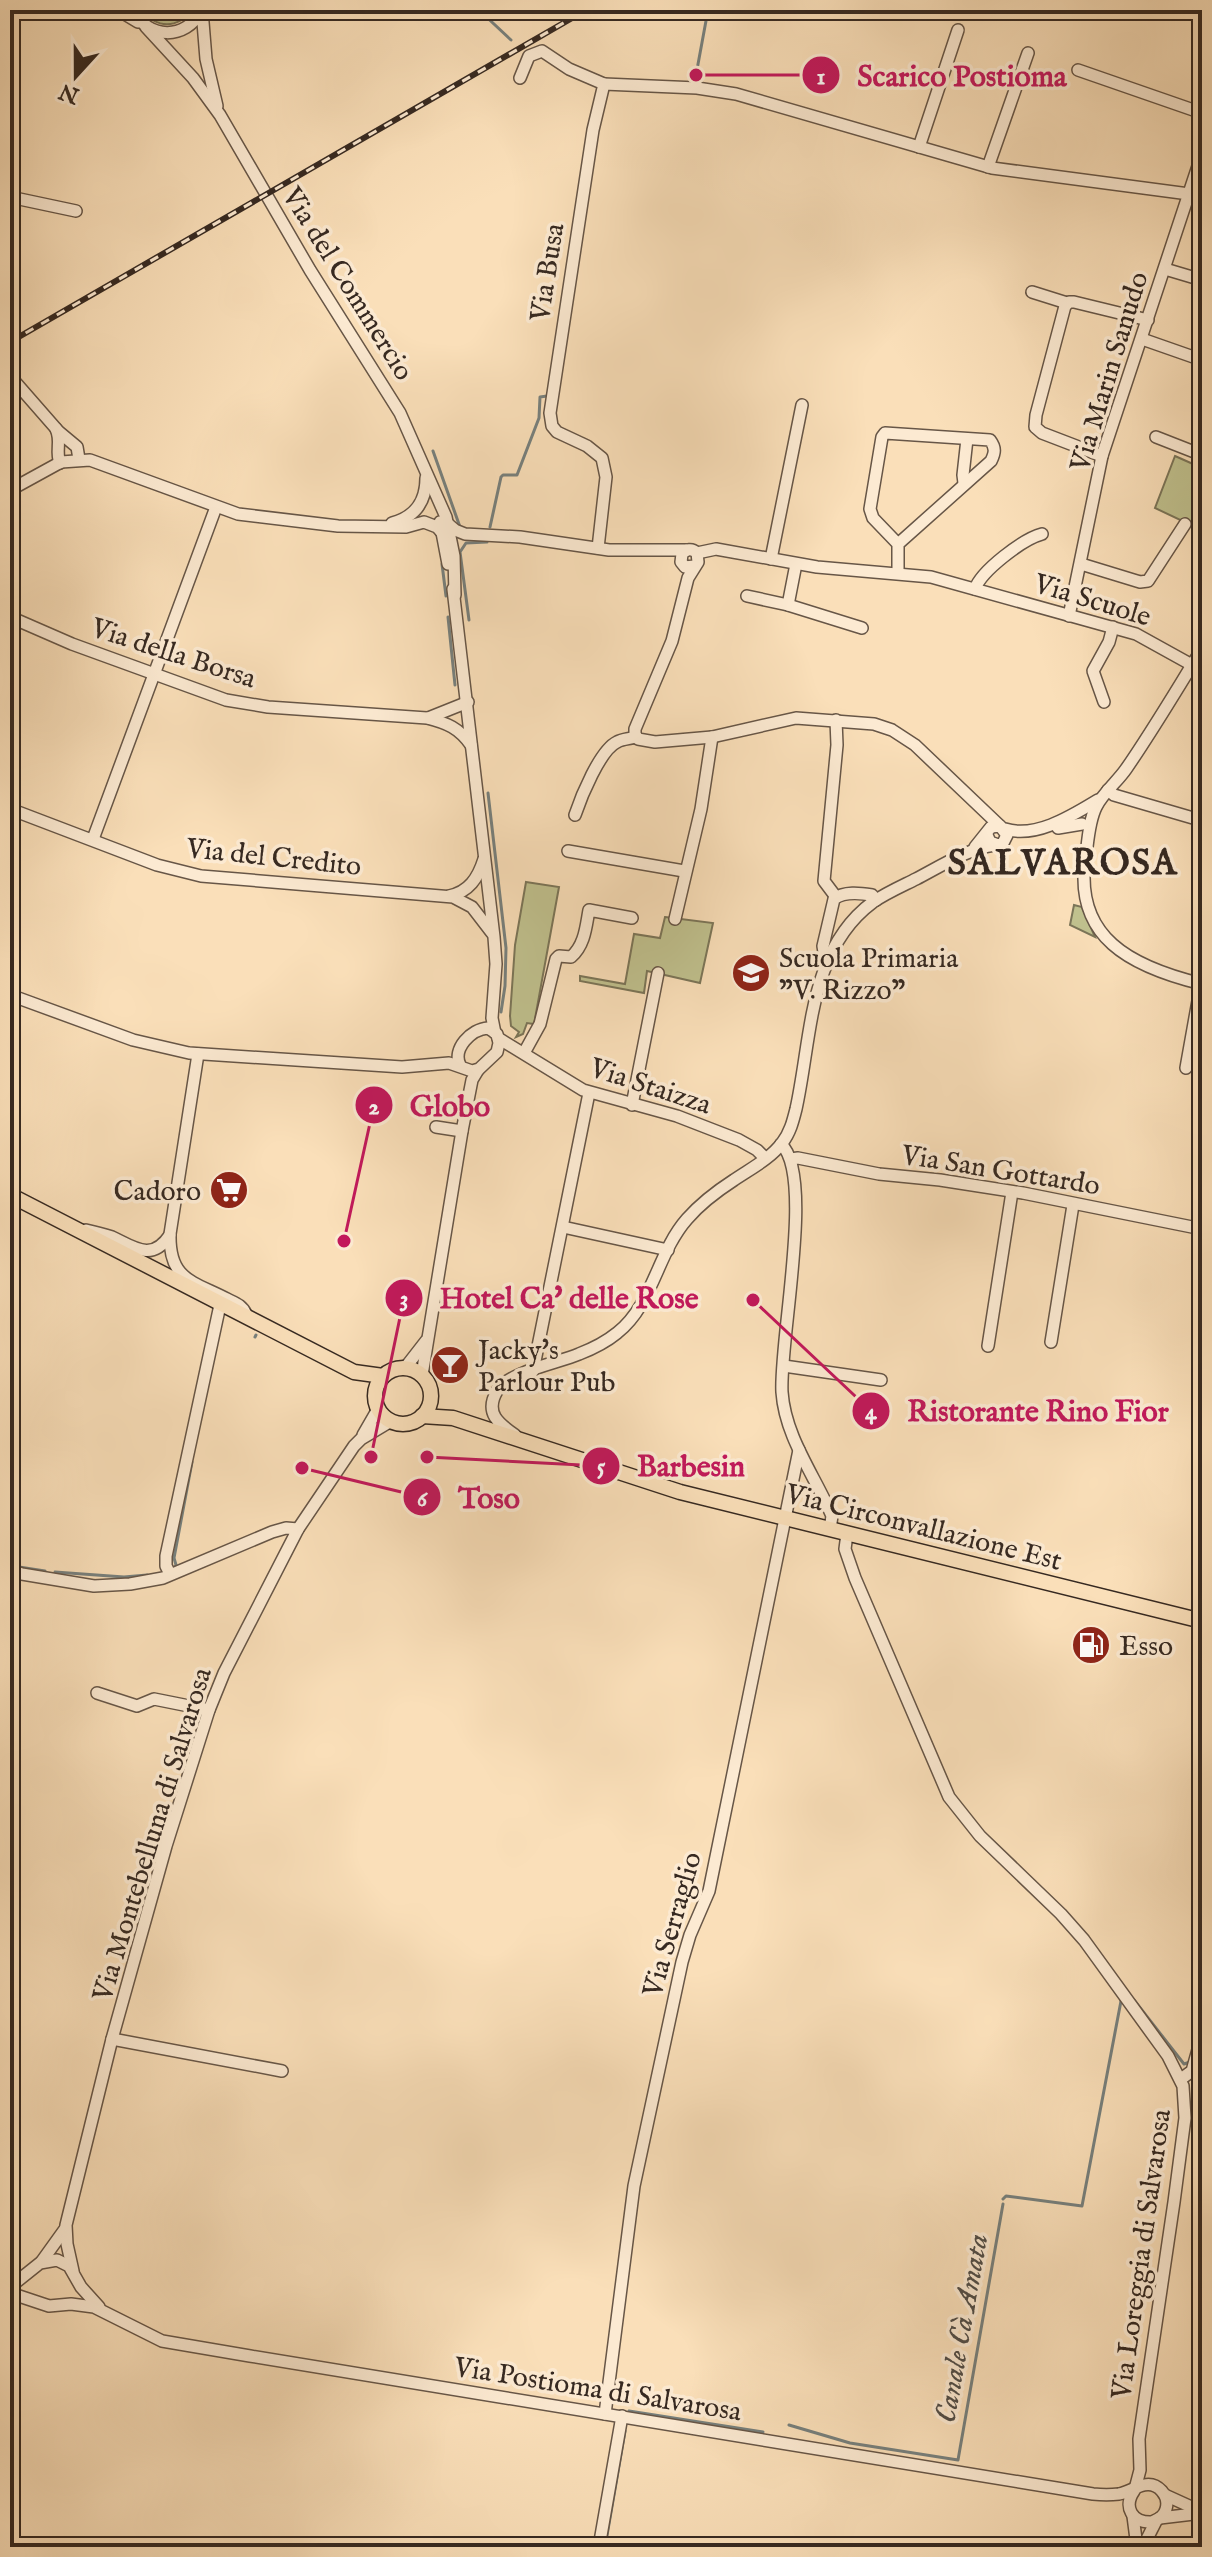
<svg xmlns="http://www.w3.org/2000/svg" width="1212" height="2557" viewBox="0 0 1212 2557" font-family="'IM FELL English',serif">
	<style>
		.green { fill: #c0c18e; stroke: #7b7558; stroke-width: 2 }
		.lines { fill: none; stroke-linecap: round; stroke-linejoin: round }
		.stream { stroke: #77807d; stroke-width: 3 }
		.minor-casing { stroke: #675647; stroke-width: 14 }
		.major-casing { stroke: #362921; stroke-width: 17 }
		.minor { stroke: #fcead2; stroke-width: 11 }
		.major { stroke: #fadfb9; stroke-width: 14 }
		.rail-casing { stroke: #362921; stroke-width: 6 }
		.rail { stroke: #fcead2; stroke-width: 3; stroke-dasharray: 9; stroke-linecap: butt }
		.labels { text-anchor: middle; stroke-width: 7; stroke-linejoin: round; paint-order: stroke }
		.street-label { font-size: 28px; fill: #362921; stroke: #fcead2 }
		.poi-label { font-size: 28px; fill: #362921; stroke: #fcead2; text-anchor: start }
		.water-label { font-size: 30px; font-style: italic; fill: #514d47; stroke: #fcead2 }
		.district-label { font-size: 36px; font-weight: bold; letter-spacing: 2px; fill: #362921; stroke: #fcead2 }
		.leader { fill: none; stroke: #c2185b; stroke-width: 3 }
		.callout-dot { fill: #c2185b; stroke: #fcead2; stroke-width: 3 }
		.mark-label { font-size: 24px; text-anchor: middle; font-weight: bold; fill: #fff }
		.callout-label { font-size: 30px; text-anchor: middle; font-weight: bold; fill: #c2185b; stroke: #fcead2; stroke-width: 7; stroke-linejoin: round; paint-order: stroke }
	</style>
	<rect width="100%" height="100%" fill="#fadfb9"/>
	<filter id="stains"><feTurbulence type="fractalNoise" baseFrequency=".0025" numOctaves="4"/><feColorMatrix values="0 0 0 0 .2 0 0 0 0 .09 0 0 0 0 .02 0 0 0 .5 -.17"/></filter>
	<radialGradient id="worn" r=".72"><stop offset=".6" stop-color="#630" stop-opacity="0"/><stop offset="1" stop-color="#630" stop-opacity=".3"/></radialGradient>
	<!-- green -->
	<g class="green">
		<path d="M 143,10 L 191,10 C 178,29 156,29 143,10 Z"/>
		<polygon points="1175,456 1202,468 1202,515 1195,527 1155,508"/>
		<polygon points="526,882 559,887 534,1024 527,1023 523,1034 516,1037 519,1032 511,1026 510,1016 515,945"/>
		<polygon points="1074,905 1082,907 1095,937 1070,925"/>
		<polygon points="665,917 713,923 700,983 647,971 644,993 580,981 580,976 625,984 634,934 660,938"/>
	</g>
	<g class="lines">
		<!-- stream -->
		<g class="stream">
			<polyline points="101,10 116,19"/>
			<polyline points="479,10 511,40"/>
			<polyline points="696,75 708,10"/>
			<polyline points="433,451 460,527"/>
			<polyline points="490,527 501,477 503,475 517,475 539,418 540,397 547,396"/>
			<polyline points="442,564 446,596"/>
			<polyline points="448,617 455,685"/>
			<polyline points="469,620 460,552 466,543 487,542"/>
			<polyline points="488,793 506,948 505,986 501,1012"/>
			<polyline points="255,1337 256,1335"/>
			<polyline points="10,1563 11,1564"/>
			<polyline points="19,1567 45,1571"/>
			<polyline points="175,1567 176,1565 174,1558 192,1462"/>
			<polyline points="55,1572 124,1577 147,1575"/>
			<polyline points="1134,2000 1184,2064 1190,2062"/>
			<polyline points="1198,2032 1202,2015"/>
			<polyline points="1003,2199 1006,2196 1082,2206 1121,2001"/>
			<polyline points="629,2411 763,2432"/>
			<polyline points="789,2425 850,2443 958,2460 1003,2204"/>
			<polyline points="605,2547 625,2431"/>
		</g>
		<defs>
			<g id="minor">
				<polyline points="118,10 138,22"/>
				<path d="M 133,10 C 148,40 186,40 201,11"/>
				<polyline points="202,10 206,59 217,106"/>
				<polyline points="532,10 548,10"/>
				<polyline points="146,27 193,78 220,115 310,270 400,413 446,517 454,556 455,595"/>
				<polyline points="1078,70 1202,113"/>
				<polyline points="520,78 529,56 542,51 569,69 604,84 593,130 550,413 552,426 557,432 587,446 602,458 606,477 598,548"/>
				<polyline points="604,84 697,88 736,94 992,168 1189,194 1202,198"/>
				<polyline points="919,147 958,30"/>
				<polyline points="988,167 1028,53"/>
				<polyline points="10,197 76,211"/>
				<polyline points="1165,269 1202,280"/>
				<polyline points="1032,292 1067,303"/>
				<polyline points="1142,339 1202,360"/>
				<polyline points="10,376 59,432 77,447 79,459"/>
				<path d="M 56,429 C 62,441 55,451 60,463"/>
				<polyline points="1156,437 1202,455"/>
				<polyline points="1102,456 1042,433 1035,427 1036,415 1065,306 1069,302 1074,302 1148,320"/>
				<polyline points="964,483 963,475 967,439"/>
				<polyline points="10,490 61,462 90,460 238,514 338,526 406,527 424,522 437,527 443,534"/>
				<polyline points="440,522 448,564"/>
				<path d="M 392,523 C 415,517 426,502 426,478"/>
				<polyline points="448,524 455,530 465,534 520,537 609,550 686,550"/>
				<path d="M 898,544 L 991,461 C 995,453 996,448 990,440 L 885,433 L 882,437 L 870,509 L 873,518 L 898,544 L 898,573"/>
				<polyline points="697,553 716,549 817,567 931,577 1136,634 1192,665"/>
				<polyline points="771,559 802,405"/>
				<polyline points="1081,564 1140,582 1148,581 1185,524"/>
				<path d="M 694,566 L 685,567 L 681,562 L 682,554 C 686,549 692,548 697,553 L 698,562 L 688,578 L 672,641 L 635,729 L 635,734 L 638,739 L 655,742 L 712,737 L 796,718 L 874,724 L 892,730 L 915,745 L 1000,826"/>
				<polyline points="453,589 494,937 496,964 492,1018 495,1033"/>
				<path d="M 975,589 C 981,571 1023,539 1042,534"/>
				<polyline points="747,596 788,605 862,628"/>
				<polyline points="788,605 796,564"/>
				<polyline points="1069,616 1102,456 1202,154"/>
				<path d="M 10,617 L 72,644 L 226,700 L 268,707 L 427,718 C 447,723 459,728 471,745"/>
				<path d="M 1202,649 C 1177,689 1153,730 1126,769 C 1117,782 1103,793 1096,807 C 1089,821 1088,840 1086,855 C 1072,938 1132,967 1202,984"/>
				<polyline points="1104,702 1093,671 1109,642 1113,627"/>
				<polyline points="428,718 468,702"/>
				<polyline points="836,720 837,745 824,881 836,897"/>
				<polyline points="1108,790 1114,795 1193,818 1199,815 1202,804"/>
				<polyline points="10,809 157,865 201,876 453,897 472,907 492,933"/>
				<path d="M 575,815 C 581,797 600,750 617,742 C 622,739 629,739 636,737"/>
				<polyline points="1058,828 1082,824"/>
				<path d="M 1005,829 C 1036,839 1073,815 1098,800"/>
				<polyline points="93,839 216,507"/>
				<polyline points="975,847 991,827 1000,826 1007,835 1003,843 998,845 990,842 987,835"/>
				<polyline points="568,851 684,871"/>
				<path d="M 449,896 C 469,892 478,878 484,859"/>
				<polyline points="675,919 701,809 712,737"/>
				<path d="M 828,956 L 824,952 L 823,946 L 834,899 C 844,891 860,893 872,895 L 876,900"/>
				<path d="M 10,995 L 133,1040 L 189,1053 L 402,1067 L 449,1063 L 472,1071 L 479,1069 L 497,1052 L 499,1043 L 497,1034 L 488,1028 C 471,1029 452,1049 460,1065"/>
				<polyline points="498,1038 583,1090 677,1116 739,1140 757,1150 765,1158"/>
				<path d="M 524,1053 L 540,1024 L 556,959 L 559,956 L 571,957 C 585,945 586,926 589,910 L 632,918"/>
				<path d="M 198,1054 L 170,1234 C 169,1280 192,1281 227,1299 C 235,1303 242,1305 246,1314"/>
				<polyline points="1186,1068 1201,984"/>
				<polyline points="632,1105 658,973"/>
				<polyline points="436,1127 462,1131"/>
				<path d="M 781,1144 C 815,1175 779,1341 782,1392 C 785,1437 815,1476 832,1516 L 830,1529"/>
				<polyline points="791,1159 798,1158 879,1174 940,1180 1023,1193 1202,1229"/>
				<polyline points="563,1227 668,1250"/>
				<path d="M 86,1230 C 95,1232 103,1234 112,1237 C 135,1248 152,1262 170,1235"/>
				<polyline points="1051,1342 1073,1205"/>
				<polyline points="988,1346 1012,1192"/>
				<polyline points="784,1366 881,1380"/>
				<polyline points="405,1368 426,1341"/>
				<polyline points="533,1371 589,1093"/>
				<polyline points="422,1375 462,1131 472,1080 478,1070"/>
				<polyline points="363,1435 378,1409"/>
				<path d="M 515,1435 C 499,1424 484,1413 497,1391 C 508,1372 558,1363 579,1354 C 592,1349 606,1342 617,1333 C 653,1305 657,1253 687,1219 C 700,1204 717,1191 734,1180 C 750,1169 770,1159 782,1143 C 790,1133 793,1121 796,1109 C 812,1037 808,950 873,902 C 886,893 902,886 916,879 C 941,866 967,849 995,845"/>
				<polyline points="847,1534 845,1549 855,1578 949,1797 980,1836 1061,1914 1084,1940 1168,2056 1183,2086 1185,2118 1174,2202 1139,2439 1140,2470 1135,2489"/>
				<polyline points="10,1570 22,1574 94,1586 130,1584 163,1578 272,1532 286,1528 298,1529"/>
				<polyline points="170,1574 166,1566 166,1556 220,1305"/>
				<polyline points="97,1693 137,1706 154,1699 209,1710"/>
				<polyline points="112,2039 282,2071"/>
				<polyline points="1181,2079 1192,2071 1202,2035"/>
				<polyline points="42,2261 65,2229"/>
				<polyline points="73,2271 67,2244 66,2225 112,2039 166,1846 209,1710 224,1673 298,1529 354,1446 361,1439 391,1421"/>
				<polyline points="10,2287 40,2263 57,2260 69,2266 81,2287 99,2307"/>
				<path d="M 10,2293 L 49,2306 L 71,2304 L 94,2307 L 162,2341 L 250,2356 L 1093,2494 C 1102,2495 1111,2495 1119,2494 C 1129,2492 1135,2487 1144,2485 C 1158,2482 1170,2496 1166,2509 C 1164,2517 1158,2519 1152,2522 C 1132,2523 1123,2507 1134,2491"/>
				<polyline points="605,2414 634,2186 682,1962 690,1935 709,1891 799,1450"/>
				<polyline points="1165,2495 1198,2510"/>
				<polyline points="1133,2516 1137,2547"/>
				<polyline points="1160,2518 1202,2513"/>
				<polyline points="599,2547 622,2416"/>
				<polyline points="1143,2547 1156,2521"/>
			</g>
			<g id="major">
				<polyline points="10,1195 354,1372 383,1376"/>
				<circle cx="403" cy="1396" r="28"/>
				<polyline points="422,1416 453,1418 680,1492 1202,1621"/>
			</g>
		</defs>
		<!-- minor casing -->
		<use href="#minor" class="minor-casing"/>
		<!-- major casing -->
		<use href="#major" class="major-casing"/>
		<!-- minor -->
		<use href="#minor" class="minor"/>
		<!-- major -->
		<use href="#major" class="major"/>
		<defs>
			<polyline id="rail" points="10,342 586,10"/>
		</defs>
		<!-- rail casing -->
		<use href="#rail" class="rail-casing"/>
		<!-- rail -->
		<use href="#rail" class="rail"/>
	</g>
	<!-- icons -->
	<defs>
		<symbol id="school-disc" viewBox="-11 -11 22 22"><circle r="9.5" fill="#8f2418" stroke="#fcead2"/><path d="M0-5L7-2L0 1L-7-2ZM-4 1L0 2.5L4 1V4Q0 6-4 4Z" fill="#fff"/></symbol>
		<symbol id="supermarket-disc" viewBox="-11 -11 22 22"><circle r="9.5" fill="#8f2418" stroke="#fcead2"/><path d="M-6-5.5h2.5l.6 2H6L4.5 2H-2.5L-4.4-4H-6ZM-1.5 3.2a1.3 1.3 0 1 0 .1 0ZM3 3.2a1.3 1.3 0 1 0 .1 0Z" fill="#fff"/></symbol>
		<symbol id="bar-disc" viewBox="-11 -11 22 22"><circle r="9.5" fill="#8f2418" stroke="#fcead2"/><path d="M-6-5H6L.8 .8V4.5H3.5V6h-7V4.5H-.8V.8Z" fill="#fff"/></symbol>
		<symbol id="fuel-disc" viewBox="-11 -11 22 22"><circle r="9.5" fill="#8f2418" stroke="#fcead2"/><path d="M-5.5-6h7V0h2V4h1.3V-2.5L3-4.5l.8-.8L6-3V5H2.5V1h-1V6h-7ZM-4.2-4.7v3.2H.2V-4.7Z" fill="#fff"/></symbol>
	</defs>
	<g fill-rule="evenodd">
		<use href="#school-disc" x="729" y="951" width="44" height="44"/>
		<use href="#supermarket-disc" x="207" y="1168" width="44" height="44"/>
		<use href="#bar-disc" x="428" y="1343" width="44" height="44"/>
		<use href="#fuel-disc" x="1069" y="1623" width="44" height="44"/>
	</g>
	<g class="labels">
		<!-- street labels -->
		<g class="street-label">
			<text transform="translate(546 272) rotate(-81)" y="10">Via Busa</text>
			<text transform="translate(349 283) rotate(58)" y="10">Via del Commercio</text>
			<text transform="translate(1108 371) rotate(-73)" y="10">Via Marin Sanudo</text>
			<text transform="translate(1093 599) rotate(17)" y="10">Via Scuole</text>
			<text transform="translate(174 652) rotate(18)" y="10">Via della Borsa</text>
			<text transform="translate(274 856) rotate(6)" y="10">Via del Credito</text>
			<text transform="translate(651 1085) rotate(18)" y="10">Via Staizza</text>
			<text transform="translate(1001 1169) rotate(9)" y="10">Via San Gottardo</text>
			<text transform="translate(924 1526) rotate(14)" y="10">Via Circonvallazione Est</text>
			<text transform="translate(151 1834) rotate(-73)" y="10">Via Montebelluna di Salvarosa</text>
			<text transform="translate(671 1924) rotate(-74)" y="10">Via Serraglio</text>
			<text transform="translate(1140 2254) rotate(-82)" y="10">Via Loreggia di Salvarosa</text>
			<text transform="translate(598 2388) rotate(9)" y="10">Via Postioma di Salvarosa</text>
		</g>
		<!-- poi labels -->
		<g class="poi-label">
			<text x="779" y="967">Scuola Primaria<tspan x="779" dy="32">"V. Rizzo"</tspan></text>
			<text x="201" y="1200" text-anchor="end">Cadoro</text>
			<text x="478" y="1359">Jacky's<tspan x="478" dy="32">Parlour Pub</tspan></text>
			<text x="1119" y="1655">Esso</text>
		</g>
		<!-- water labels -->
		<g class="water-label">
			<text transform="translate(961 2328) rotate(-80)" y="10">Canale Cà Amata</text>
		</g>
		<!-- district labels -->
		<g class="district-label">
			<text x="1063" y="874">SALVAROSA</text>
		</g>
	</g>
	<!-- callouts -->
	<path class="leader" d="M696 75L821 75M344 1241L374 1105M371 1457L404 1298M753 1300L871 1411M427 1457L601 1466M302 1468L422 1497"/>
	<g class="callout-dot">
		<circle cx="696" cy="75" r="8"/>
		<circle cx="344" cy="1241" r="8"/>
		<circle cx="371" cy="1457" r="8"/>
		<circle cx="753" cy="1300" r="8"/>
		<circle cx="427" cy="1457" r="8"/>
		<circle cx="302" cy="1468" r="8"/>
		<circle cx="821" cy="75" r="20"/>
		<circle cx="374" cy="1105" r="20"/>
		<circle cx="404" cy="1298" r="20"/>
		<circle cx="871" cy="1411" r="20"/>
		<circle cx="601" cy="1466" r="20"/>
		<circle cx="422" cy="1497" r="20"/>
	</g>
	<g class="mark-label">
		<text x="821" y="84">1</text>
		<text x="374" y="1114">2</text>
		<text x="404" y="1306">3</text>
		<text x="871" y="1419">4</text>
		<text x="601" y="1474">5</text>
		<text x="422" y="1506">6</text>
	</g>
	<g class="callout-label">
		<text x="962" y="86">Scarico Postioma</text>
		<text x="450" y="1116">Globo</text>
		<text x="569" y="1308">Hotel Ca' delle Rose</text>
		<text x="1038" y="1421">Ristorante Rino Fior</text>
		<text x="691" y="1476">Barbesin</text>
		<text x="489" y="1508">Toso</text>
	</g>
	<!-- margin -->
	<rect width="1212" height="2557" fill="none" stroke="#fadfb9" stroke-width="40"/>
	<rect x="12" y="12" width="1188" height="2533" fill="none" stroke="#362921" stroke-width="4"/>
	<rect x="20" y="20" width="1172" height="2517" fill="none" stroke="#362921" stroke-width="2"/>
	<!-- north arrow -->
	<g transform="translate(76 76) rotate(201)" stroke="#fcead2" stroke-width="6" paint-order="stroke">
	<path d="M0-6L14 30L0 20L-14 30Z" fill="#362921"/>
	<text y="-12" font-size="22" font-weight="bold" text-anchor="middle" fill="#362921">N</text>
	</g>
	<rect width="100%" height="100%" filter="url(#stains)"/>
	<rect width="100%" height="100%" fill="url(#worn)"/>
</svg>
